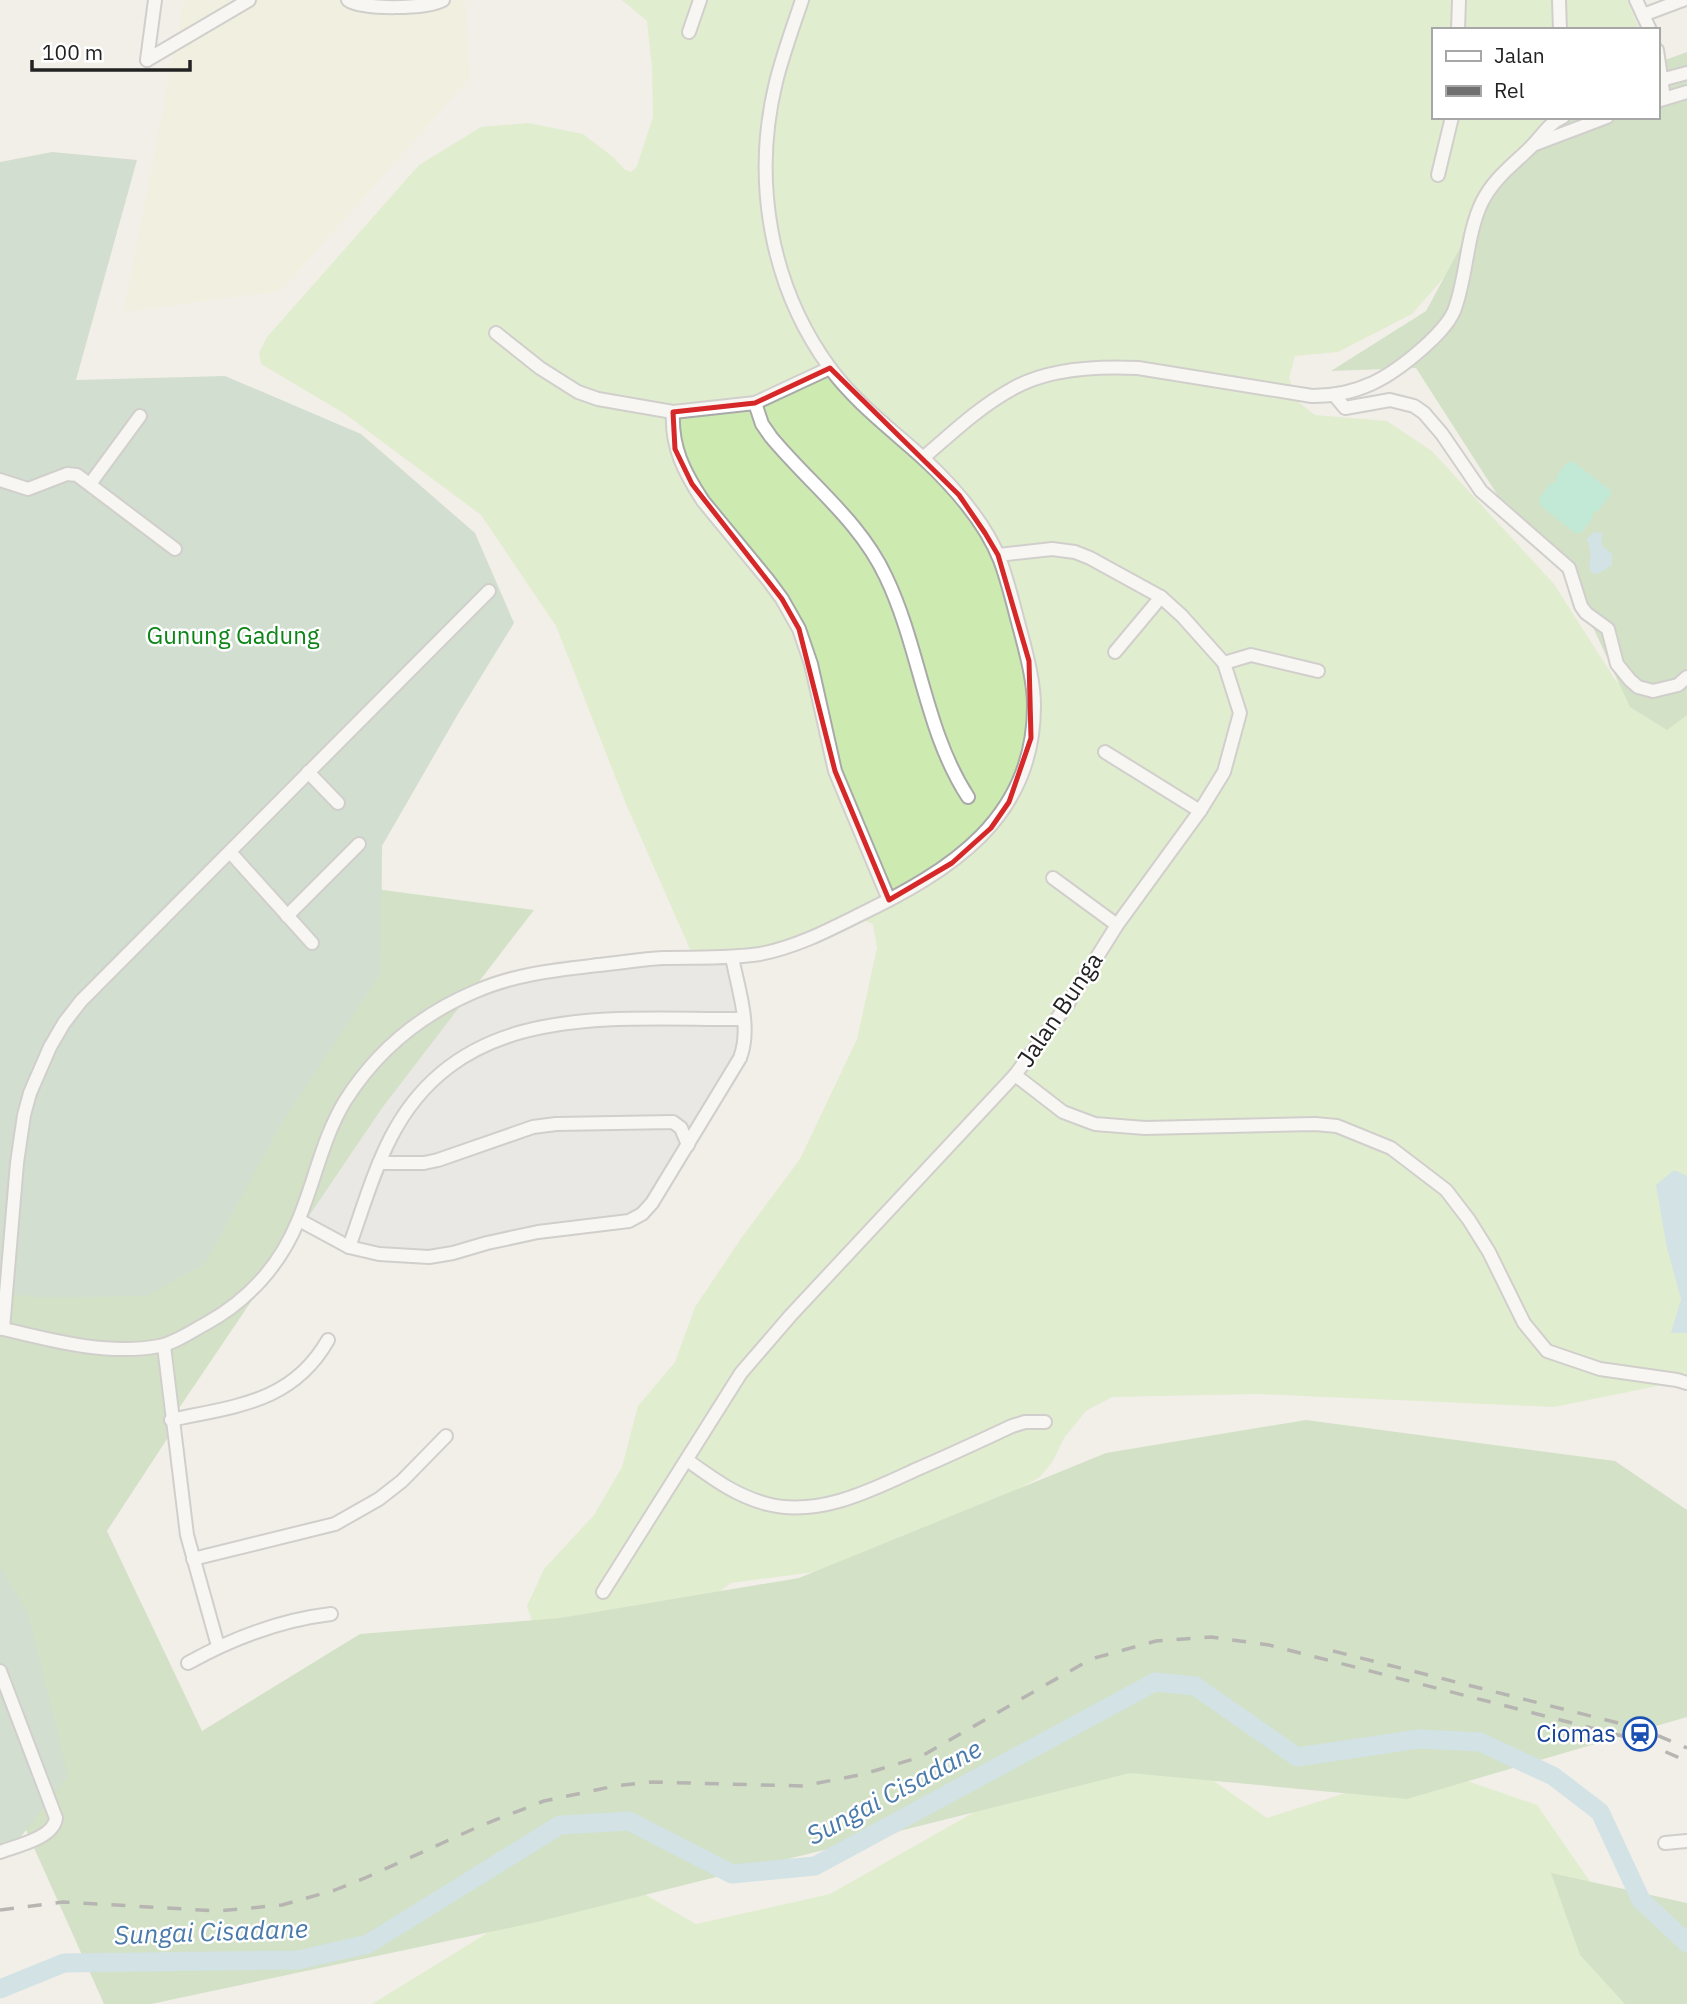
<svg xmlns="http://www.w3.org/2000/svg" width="1687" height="2004" viewBox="0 0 1687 2004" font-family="'IBM Plex Sans',sans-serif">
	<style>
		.residential { fill: #e0dfdf }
		.farmland { fill: #eef0d5 }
		.grass { fill: #cdebb0 }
		.forest { fill: #add19e }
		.cemetery { fill: #aacbaf }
		.pitch { fill: #88e0be }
		.water { fill: #aad3df }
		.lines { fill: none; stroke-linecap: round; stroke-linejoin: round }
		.river { stroke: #aad3df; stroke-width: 19 }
		.minor-casing { stroke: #a9a9a9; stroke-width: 16 }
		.minor { stroke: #fff; stroke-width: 12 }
		.rail { stroke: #707070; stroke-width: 3.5; stroke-dasharray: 14 14; stroke-linecap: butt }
		.marked { fill: none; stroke: #d62828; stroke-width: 5; stroke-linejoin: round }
		.labels { text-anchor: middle; stroke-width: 5; stroke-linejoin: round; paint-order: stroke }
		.park-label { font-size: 24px; fill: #0c8416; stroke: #fff }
		.street-label { font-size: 24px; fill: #222; stroke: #fff }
		.transit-label { font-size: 24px; fill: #164399; stroke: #fff; text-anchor: end }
		.water-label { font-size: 26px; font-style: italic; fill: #4a7aab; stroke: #fff }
	</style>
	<rect width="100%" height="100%" fill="#f2efe9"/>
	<!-- residential -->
	<polygon class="residential" points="657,955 732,957 740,1058 643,1212 430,1254 369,1249 299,1220 402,1034 503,981 557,961"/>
	<!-- farmland -->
	<polygon class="farmland" points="184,0 465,0 470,78 281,291 124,312"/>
	<!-- grass -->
	<g class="grass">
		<path d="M 622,0 L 1627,0 L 1640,30 L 1433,30 L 1433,117 L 1601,117 L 1477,201 L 1455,265 L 1412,314 L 1338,352 L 1295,356 L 1289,378 L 1296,400 L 1315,415 L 1387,421 L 1432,451 L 1554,584 L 1616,681 L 1636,698 L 1687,690 L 1687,1380 L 1554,1407 L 1257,1394 L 1112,1397 L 1086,1411 L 1064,1438 L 1053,1461 L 1040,1477 L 912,1549 L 844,1568 L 731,1583 L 678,1623 L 535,1631 L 527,1606 L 544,1569 L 594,1515 L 622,1467 L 638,1406 L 675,1362 L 695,1307 L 742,1237 L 800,1159 L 857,1039 L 877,948 L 873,924 L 862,920 C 833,931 727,977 701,962 C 697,959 693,953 690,949 L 626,804 L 556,626 L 481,515 L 345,414 L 261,364 L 259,353 L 267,337 L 419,165 L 481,127 L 528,123 L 583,134 L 613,157 L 624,169 L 631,172 L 637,166 L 653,117 L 652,68 L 647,21 Z"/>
		<polygon points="1172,1752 1267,1818 1427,1767 1537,1805 1675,2004 372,2004 596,1866 696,1924 830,1894 1043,1773"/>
	</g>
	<!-- forest -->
	<g class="forest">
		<polygon points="1687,52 1687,715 1667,730 1630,707 1557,550 1500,499 1416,368 1331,371 1426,311 1507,161 1552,117 1657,117 1657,63"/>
		<polygon points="299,879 534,910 382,1108 171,1420 167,1439 107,1531 202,1731 360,1634 560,1618 799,1578 1106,1453 1306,1420 1615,1461 1687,1510 1687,1717 1407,1799 1130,1773 537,1922 151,2004 104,2004 0,1772 0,1114"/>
		<polygon points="1551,1873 1687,1903 1687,2004 1625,2004 1580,1955"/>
	</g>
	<!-- cemetery -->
	<g class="cemetery">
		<polygon points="52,152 137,160 76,380 225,376 361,434 475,533 514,623 458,714 382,846 381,973 280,1126 205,1264 146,1296 42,1298 0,1293 0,162"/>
		<polygon points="0,1566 28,1613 68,1776 19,1839 0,1849"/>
	</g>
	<!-- pitch -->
	<path class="pitch" d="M 1572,461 L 1610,490 L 1611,494 L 1598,511 L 1593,512 L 1593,517 L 1582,532 L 1576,534 L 1540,505 L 1539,499 L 1550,484 L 1556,482 C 1556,475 1564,463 1572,461 Z"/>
	<!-- water -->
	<g class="water">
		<path d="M 1593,532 L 1603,533 C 1598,548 1605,547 1612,554 L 1612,565 L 1598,574 L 1592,573 C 1586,561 1595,557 1587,540 Z"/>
		<polygon points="1674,1170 1687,1176 1687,1333 1671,1333 1681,1299 1667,1248 1656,1185"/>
	</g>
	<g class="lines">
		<!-- river -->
		<polyline class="river" points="0,1989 64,1963 298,1960 368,1944 560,1825 629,1821 732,1874 815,1866 1155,1682 1195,1686 1297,1757 1419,1739 1480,1742 1553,1776 1600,1812 1641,1900 1687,1943"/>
		<defs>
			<g id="minor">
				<path d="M 348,0 C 363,10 427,9 443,0"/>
				<polyline points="1559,0 1560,30"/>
				<polyline points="1636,0 1650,30"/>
				<polyline points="1643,15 1683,0"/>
				<polyline points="1458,30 1459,0"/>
				<polyline points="689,32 700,0"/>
				<polyline points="1657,50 1664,98"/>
				<polyline points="147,60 249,0"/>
				<polyline points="147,60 155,0"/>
				<polyline points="1657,81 1687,73"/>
				<polyline points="1657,101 1687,92"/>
				<polyline points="1533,145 1607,117"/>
				<polyline points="1438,175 1452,117"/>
				<polyline points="496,333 540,368 578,392 598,399 673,412 755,403 830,368"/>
				<polyline points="1335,396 1345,408 1390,400 1414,406 1424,413 1442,434 1481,491 1569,568 1581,606 1586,613 1608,629 1617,664 1630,680 1638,687 1653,691 1678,685 1687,677"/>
				<path d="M 755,403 L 762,424 L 771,437 C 810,484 860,521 886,577 C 920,648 925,731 968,797"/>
				<path d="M 673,412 C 671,447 684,472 703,501 L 768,580 L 782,599 L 799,629 L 811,664 L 835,771 L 889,900"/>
				<path d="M 923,458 C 951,434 979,407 1012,389 C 1048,368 1097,366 1138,368 L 1312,396 C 1359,396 1389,378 1423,348 C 1434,338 1448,325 1454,311 C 1467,278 1466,235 1482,202 C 1494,178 1513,165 1532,146 C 1542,136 1549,123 1563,117"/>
				<polyline points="0,480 28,489 67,474 77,475 175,549"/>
				<polyline points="90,484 140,416"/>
				<polyline points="998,555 1052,549 1075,552 1090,558 1161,597 1182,616 1224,663 1240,713 1224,772 1200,811 1117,925 1067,1005 1015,1075 1063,1112 1095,1124 1145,1128 1315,1124 1337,1126 1391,1148 1446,1190 1469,1220 1489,1252 1524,1323 1547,1351 1600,1369 1677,1380 1687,1383"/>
				<polyline points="1115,652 1161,597"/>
				<polyline points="1224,663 1251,655 1318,671"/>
				<polyline points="1105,752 1200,811"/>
				<polyline points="308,772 338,803"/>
				<polyline points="230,852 312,943"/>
				<polyline points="1053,878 1117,925"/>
				<polyline points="287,916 359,844"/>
				<polyline points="379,1163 424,1163 438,1160 533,1127 556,1124 673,1122 681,1128 688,1145"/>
				<path d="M 299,1220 L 349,1247 L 379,1254 L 429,1257 L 453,1253 L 487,1243 L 538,1232 L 629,1221 L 642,1214 L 652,1203 L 740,1058 C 752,1027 738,989 732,957"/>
				<path d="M 349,1247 C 362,1211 373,1172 391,1137 C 462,999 613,1020 743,1019"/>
				<path d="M 0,1328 C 50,1340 107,1356 159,1346 C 175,1343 192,1331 207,1323 C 248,1300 280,1265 298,1221 C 315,1181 322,1139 345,1101 C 376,1052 420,1015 474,992 C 514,974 556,970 599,965 C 620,963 642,959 663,958 C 695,957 728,959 760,954 C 796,947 827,931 859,915 C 950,871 1034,819 1034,706 C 1034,682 1027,656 1021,633 C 1014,608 1009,584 1000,560 C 985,522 953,486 923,458 C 891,429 856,403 830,368 C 770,286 752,180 776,82 C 783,54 793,27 802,0"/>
				<polyline points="3,1329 17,1163 24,1115 30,1093 50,1047 64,1023 81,1001 489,591"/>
				<polyline points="164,1346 187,1535 218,1646"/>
				<path d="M 171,1420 C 235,1406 292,1403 328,1340"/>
				<path d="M 687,1460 C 712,1478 736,1496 767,1504 C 818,1517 870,1491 915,1470 C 948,1456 980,1441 1012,1426 L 1025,1422 L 1045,1422"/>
				<polyline points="193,1559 335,1524 379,1499 402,1481 446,1436"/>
				<polyline points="603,1592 741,1373 791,1315 1015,1075"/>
				<path d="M 188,1663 C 233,1638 280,1620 331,1614"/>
				<path d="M 0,1671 L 56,1818 C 54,1838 16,1846 0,1852"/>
				<polyline points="1665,1843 1687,1841"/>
			</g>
		</defs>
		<!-- minor casing -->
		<use href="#minor" class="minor-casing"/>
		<!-- minor -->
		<use href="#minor" class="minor"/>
		<!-- rail -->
		<g class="rail">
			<polyline points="1333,1651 1642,1729 1687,1748"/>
			<polyline points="0,1910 63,1902 219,1911 282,1905 335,1890 365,1878 480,1826 544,1801 615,1786 652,1782 803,1786 864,1774 920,1757 1091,1659 1156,1641 1211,1637 1269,1645 1638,1740 1687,1761"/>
		</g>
	</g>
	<!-- marked area -->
	<path d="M0 0H1687V2004H0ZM 830,368 L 959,495 L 985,533 L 998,555 L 1029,661 L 1031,738 L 1009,802 L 991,828 L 952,863 L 889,900 L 835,771 L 799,629 L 782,599 L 692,484 L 675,449 L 673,412 L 755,403 Z" fill="#f2efe9" fill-opacity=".55" fill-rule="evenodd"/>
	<path class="marked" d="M 830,368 L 959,495 L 985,533 L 998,555 L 1029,661 L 1031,738 L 1009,802 L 991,828 L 952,863 L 889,900 L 835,771 L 799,629 L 782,599 L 692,484 L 675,449 L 673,412 L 755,403 Z"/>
	<!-- icons -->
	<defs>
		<symbol id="station-ring" viewBox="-11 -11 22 22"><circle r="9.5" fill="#fff" stroke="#1a4fb4" stroke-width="1.5"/><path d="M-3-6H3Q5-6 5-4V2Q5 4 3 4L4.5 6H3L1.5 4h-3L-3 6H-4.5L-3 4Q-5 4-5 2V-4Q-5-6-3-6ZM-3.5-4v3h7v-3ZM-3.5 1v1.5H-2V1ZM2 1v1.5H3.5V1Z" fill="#1a4fb4"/></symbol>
	</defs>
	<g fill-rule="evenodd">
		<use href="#station-ring" x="1621" y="1715" width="38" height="38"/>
	</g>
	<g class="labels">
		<!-- park labels -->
		<g class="park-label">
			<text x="233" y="644">Gunung Gadung</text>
		</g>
		<!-- street labels -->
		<g class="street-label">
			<text transform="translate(1060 1010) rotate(-56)" y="8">Jalan Bunga</text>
		</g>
		<!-- transit labels -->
		<g class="transit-label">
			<text x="1616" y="1742">Ciomas</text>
		</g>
		<!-- water labels -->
		<g class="water-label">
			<text transform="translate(894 1792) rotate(-28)" y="9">Sungai Cisadane</text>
			<text transform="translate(211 1932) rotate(-2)" y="9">Sungai Cisadane</text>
		</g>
	</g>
	<!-- legend -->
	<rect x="1432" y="28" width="228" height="91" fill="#ffffff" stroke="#a7a7a7" stroke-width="2"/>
	<rect x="1446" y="51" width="35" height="10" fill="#ffffff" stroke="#a7a7a7" stroke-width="2"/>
	<text x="1494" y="63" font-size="21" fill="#222222">Jalan</text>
	<rect x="1446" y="86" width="35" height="10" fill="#707070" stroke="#a7a7a7" stroke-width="2"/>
	<text x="1494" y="98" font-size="21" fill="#222222">Rel</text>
	<!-- scale -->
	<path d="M32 60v10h158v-10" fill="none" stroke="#222222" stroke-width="3.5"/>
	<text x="42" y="60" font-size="21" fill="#222222" stroke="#ffffff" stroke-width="5" paint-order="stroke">100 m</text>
</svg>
